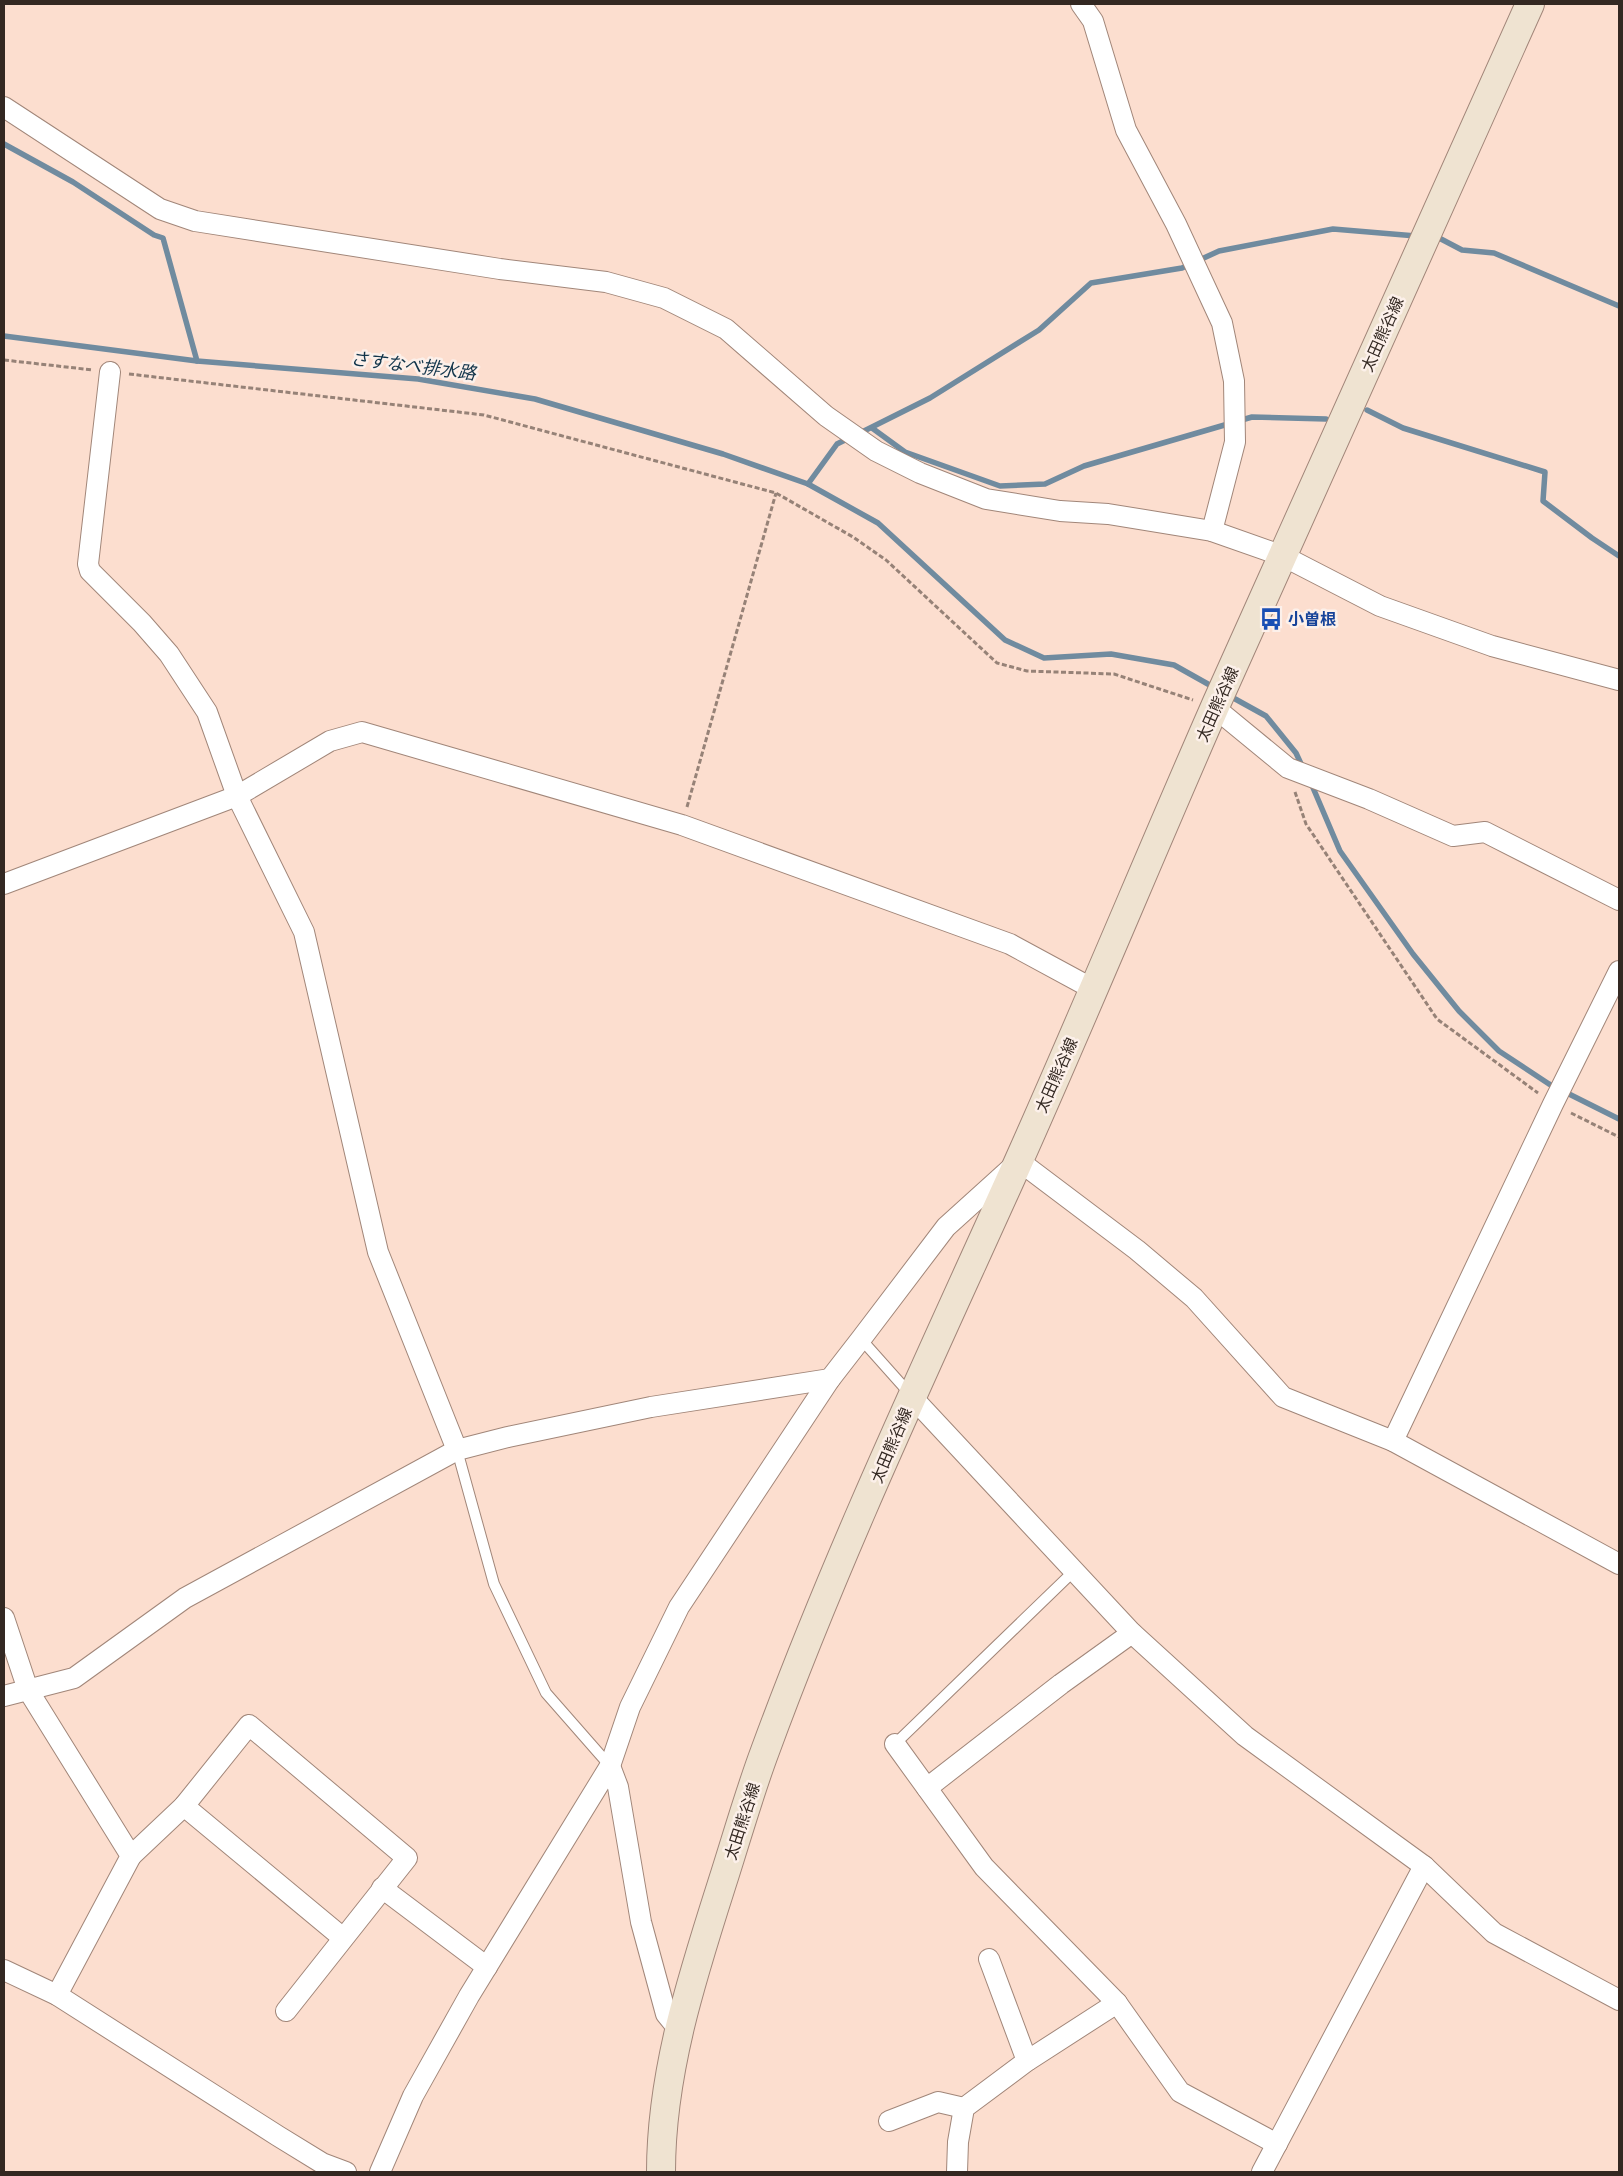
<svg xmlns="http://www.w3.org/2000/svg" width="1623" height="2176" viewBox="0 0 1623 2176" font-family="'Space Grotesk','Noto Sans JP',sans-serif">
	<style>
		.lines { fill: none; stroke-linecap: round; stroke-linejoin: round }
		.stream { stroke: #708b9f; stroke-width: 5.5 }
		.lane-casing { stroke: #a18679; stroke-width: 12 }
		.street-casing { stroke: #a18679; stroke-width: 22 }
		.secondary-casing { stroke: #a18679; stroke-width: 30 }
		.path { stroke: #968277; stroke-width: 3; stroke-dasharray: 5 2.5; stroke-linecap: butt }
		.lane { stroke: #fff; stroke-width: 10 }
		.street { stroke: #fff; stroke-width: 20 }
		.secondary { stroke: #efe3d1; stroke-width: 28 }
		.labels { text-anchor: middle; stroke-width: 5; stroke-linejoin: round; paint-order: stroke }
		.street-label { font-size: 16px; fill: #332822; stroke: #fcf0ea }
		.transit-label { font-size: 16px; font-weight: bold; fill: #164399; stroke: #fcf0ea; text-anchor: start }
		.water-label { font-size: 18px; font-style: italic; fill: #12354b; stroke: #fcf0ea }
	</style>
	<rect width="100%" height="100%" fill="#fcdecf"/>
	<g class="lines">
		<!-- stream -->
		<g class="stream">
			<polyline points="4,144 73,182 154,235 163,238 197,361"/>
			<polyline points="1441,239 1462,250 1494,253 1619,306"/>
			<polyline points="4,336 197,361 418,379 535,399 723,454 808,484 878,523 1005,640 1044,658 1111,654 1174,665 1215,688"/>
			<polyline points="1367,410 1403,428 1545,472 1543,501 1592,538 1619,556"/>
			<polyline points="872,428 905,452 1000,486 1045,484 1084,466 1252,417 1326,419"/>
			<polyline points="860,433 930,398 1039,330 1091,283 1182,268 1219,251 1333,229 1416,236"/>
			<polyline points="808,484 837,444 849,438"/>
			<polyline points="1228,695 1266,716 1296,753 1303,768"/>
			<polyline points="1311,783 1340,851 1413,954 1459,1011 1499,1051 1549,1084 1619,1119"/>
		</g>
		<defs>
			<g id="lane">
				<polyline points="861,1339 910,1394"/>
				<polyline points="457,1450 494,1584 546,1693 610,1766"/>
				<polyline points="895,1744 1074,1571"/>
			</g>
			<g id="street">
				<polyline points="1081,4 1093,21 1126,130 1176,224 1222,323 1234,381 1235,442 1212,531"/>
				<polyline points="4,107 160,209 195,221 500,269 606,282 664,298 726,329 826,416 876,451 920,473 986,499 1060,511 1108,514 1212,531 1283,556 1380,606 1492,646 1619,680"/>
				<polyline points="110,372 88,564 90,571 142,623 169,654 207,712 237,796 304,932 378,1252 457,1450"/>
				<polyline points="1215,708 1288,768 1369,799 1453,836 1485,832 1619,900"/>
				<polyline points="4,884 237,796 330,741 362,732 682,825 1010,944 1093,989"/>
				<polyline points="912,1397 1132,1633 1245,1736 1424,1866 1494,1933 1619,2000"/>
				<polyline points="1393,1441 1553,1104 1619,971"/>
				<polyline points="4,1618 28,1690 131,1856 57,1995"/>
				<polyline points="4,1696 74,1678 185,1598 457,1450 508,1437 651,1407 830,1379"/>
				<polyline points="895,1744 984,1867 1117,2003 1180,2092 1277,2144"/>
				<polyline points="610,1766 618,1787 641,1922 666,2014 679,2030"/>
				<polyline points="927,1788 1061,1684 1132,1633"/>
				<polyline points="184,1806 343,1938"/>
				<polyline points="131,1856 184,1806 249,1725 407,1858 286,2011"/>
				<polyline points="382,1888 487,1967"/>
				<polyline points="989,1959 1027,2061"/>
				<polyline points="4,1970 57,1995 278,2136 322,2163 346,2172"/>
				<polyline points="889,2121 938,2102 964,2108"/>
				<polyline points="380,2172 413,2096 469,1996 610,1766 630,1707 679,1607 830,1379 861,1339 946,1227 1019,1161 1137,1250 1194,1298 1283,1397 1393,1441 1619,1564"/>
				<polyline points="957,2172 958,2142 964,2108 1027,2061 1117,2003"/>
				<polyline points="1262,2172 1424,1866"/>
			</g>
			<path id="secondary" d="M 661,2172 C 661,2070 694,1971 725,1874 C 738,1833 750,1791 765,1751 C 838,1552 929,1360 1016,1167 C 1085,1013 1149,857 1217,702 C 1320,469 1426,237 1530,4"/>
		</defs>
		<!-- lane casing -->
		<use href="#lane" class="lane-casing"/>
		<!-- street casing -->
		<use href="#street" class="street-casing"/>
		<!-- secondary casing -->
		<use href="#secondary" class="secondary-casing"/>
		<!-- path -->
		<g class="path">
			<polyline points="4,360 93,370"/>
			<polyline points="129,374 484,415 776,493 853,537 886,560 997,663 1027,671 1114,674 1193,700"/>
			<polyline points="1295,792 1306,824 1437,1019 1538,1093"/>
			<polyline points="687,807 776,493"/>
			<polyline points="1571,1113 1619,1137"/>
		</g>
		<!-- lane -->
		<use href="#lane" class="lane"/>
		<!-- street -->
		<use href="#street" class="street"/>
		<!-- secondary -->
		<use href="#secondary" class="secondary"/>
	</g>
	<!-- icons -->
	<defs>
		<symbol id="bus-bare" viewBox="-9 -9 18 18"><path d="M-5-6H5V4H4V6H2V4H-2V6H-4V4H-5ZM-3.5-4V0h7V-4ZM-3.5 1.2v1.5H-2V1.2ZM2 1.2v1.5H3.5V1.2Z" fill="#1a4fb4" stroke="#fcf0ea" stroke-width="2.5" paint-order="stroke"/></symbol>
	</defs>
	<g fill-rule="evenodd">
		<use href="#bus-bare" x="1255" y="603" width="32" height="32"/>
	</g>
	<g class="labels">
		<!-- street labels -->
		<g class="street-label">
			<text transform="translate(1382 334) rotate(-66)" y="6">太田熊谷線</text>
			<text transform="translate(1217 704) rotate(-66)" y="6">太田熊谷線</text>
			<text transform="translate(1056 1075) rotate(-66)" y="6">太田熊谷線</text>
			<text transform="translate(891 1445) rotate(-67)" y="6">太田熊谷線</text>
			<text transform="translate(742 1821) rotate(-72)" y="6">太田熊谷線</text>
		</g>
		<!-- transit labels -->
		<g class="transit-label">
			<text x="1288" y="625">小曽根</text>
		</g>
		<!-- water labels -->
		<g class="water-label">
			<text transform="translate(413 366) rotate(7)" y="6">さすなべ排水路</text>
		</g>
	</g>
	<!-- border -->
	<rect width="1623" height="2176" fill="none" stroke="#332822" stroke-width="10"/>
</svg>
